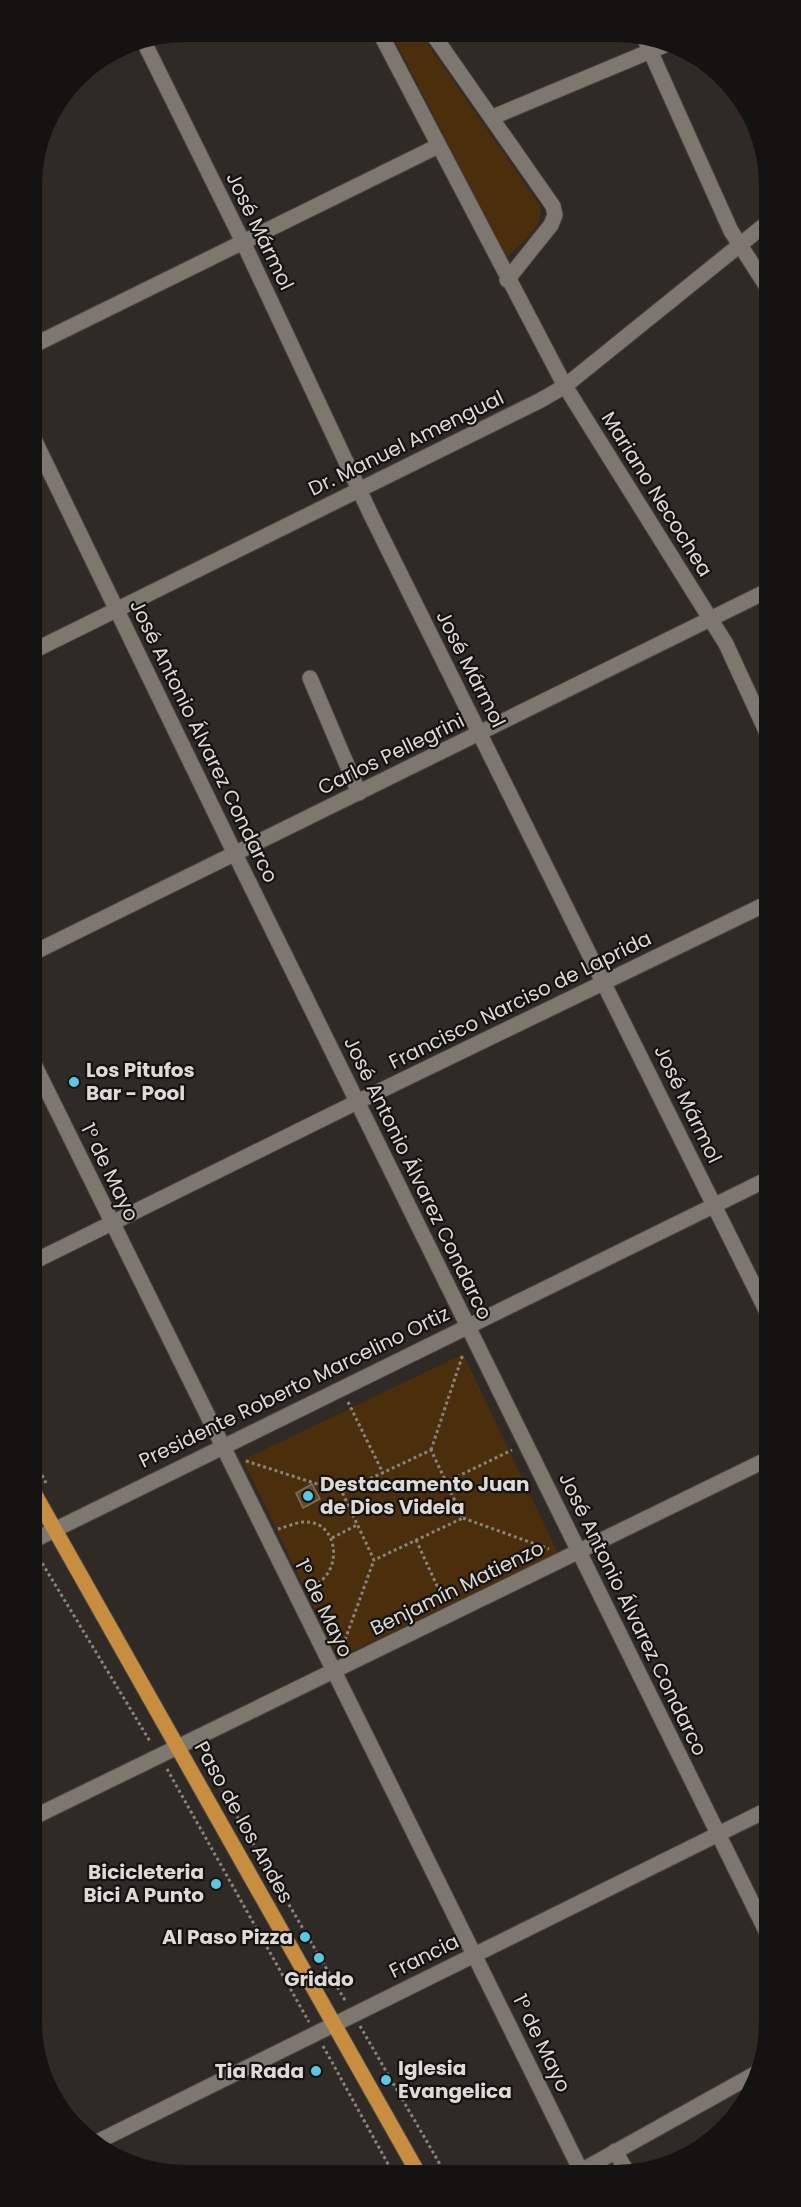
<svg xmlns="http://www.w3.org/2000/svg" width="801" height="2207" viewBox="0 0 801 2207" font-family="Poppins,sans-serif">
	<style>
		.green { fill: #4b2e0c }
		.building { fill: #6e4719; stroke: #79726c; stroke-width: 1.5 }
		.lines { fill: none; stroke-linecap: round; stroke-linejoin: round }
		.minor-casing { stroke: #4b4642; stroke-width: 17 }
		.major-casing { stroke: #4b4642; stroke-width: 17 }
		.path { stroke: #87837e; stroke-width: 3; stroke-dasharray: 3 3; stroke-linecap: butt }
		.minor { stroke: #7d7770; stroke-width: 15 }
		.major { stroke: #c78e41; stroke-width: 15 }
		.poi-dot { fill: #59c8e4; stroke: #151311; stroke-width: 2 }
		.labels { text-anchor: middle; stroke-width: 4.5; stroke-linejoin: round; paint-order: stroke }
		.street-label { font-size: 20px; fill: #dedbd7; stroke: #151311 }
		.poi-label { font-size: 20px; font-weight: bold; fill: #dedbd7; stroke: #151311; text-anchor: start }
	</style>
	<rect width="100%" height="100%" fill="#2f2a25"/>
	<!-- green -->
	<g class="green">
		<path d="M 391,33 L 420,33 L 539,204 C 548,225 520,244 507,257 Z"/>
		<polygon points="463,1354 558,1553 338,1658 243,1460"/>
	</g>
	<!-- building -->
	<polygon class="building" points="312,1484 320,1499 303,1508 296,1493"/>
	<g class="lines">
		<defs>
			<g id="minor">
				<polyline points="380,33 565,386 726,644 767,733"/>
				<polyline points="432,33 553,206 555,215 551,225 507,280"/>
				<polyline points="643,35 731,231 767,287"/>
				<polyline points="143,40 243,242 371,515 768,1314"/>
				<polyline points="493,117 665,45"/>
				<polyline points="32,346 438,146"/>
				<polyline points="32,435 235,854 769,1937"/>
				<polyline points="33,651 541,400 565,386 767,223"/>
				<polyline points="310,678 359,793"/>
				<polyline points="33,953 767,591"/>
				<path d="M 33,1062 C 213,1433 401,1800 581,2171"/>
				<polyline points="33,1262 357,1102 768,903"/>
				<polyline points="34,1540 768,1179"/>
				<polyline points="34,1817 768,1459"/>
				<polyline points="97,2142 769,1809"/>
				<polyline points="615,2151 627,2172"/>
				<polyline points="579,2172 760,2071"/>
			</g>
			<polyline id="major" points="34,1493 418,2173"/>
		</defs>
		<!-- minor casing -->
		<use href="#minor" class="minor-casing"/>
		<!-- major casing -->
		<use href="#major" class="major-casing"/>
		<!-- path -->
		<g class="path">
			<polyline points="348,1402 383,1473"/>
			<polyline points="431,1450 463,1354"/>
			<polyline points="34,1459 46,1483"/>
			<polyline points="246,1461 342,1492 431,1450 463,1518 374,1560 342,1492"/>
			<polyline points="446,1482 512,1450"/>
			<polyline points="463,1518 549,1549"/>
			<path d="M 278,1529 C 286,1527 297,1522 305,1522 C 334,1521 342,1559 324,1578 C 320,1582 314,1585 309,1588"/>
			<polyline points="332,1538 357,1525"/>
			<polyline points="416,1540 444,1601"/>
			<polyline points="36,1553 151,1743"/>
			<polyline points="341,1651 374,1560"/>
			<polyline points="167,1769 309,2022"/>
			<polyline points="213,1775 346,2002"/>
			<polyline points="360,2026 445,2173"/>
			<polyline points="323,2046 393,2173"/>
		</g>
		<!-- minor -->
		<use href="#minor" class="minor"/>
		<!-- major -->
		<use href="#major" class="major"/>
	</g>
	<!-- markers -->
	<g class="poi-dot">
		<circle cx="74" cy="1082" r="6"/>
		<circle cx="308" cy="1496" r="6"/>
		<circle cx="216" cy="1884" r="6"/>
		<circle cx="305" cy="1937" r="6"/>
		<circle cx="319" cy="1958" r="6"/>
		<circle cx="316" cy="2071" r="6"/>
		<circle cx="386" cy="2080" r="6"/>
	</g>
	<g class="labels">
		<!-- street labels -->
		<g class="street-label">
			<text transform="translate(260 231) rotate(64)" y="7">José Mármol</text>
			<text transform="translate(406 443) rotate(-26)" y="7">Dr. Manuel Amengual</text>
			<text transform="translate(657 494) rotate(58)" y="7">Mariano Necochea</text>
			<text transform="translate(471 669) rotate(63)" y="7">José Mármol</text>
			<text transform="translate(204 741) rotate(64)" y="7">José Antonio Álvarez Condarco</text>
			<text transform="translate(391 754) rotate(-26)" y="7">Carlos Pellegrini</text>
			<text transform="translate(520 1000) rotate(-26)" y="7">Francisco Narciso de Laprida</text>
			<text transform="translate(688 1104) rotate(64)" y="7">José Mármol</text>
			<text transform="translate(110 1172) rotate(64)" y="7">1° de Mayo</text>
			<text transform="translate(418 1178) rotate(64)" y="7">José Antonio Álvarez Condarco</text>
			<text transform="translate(294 1387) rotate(-26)" y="7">Presidente Roberto Marcelino Ortiz</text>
			<text transform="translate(457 1588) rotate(-26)" y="7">Benjamín Matienzo</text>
			<text transform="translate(324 1608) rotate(64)" y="7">1° de Mayo</text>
			<text transform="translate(633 1614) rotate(64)" y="7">José Antonio Álvarez Condarco</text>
			<text transform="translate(244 1822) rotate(61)" y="7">Paso de los Andes</text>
			<text transform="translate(424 1956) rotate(-26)" y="7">Francia</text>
			<text transform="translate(542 2043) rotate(64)" y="7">1° de Mayo</text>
		</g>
		<!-- poi labels -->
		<g class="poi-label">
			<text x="86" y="1077">Los Pitufos<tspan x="86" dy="23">Bar - Pool</tspan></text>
			<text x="320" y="1491">Destacamento Juan<tspan x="320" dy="23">de Dios Videla</tspan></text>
			<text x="204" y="1879" text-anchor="end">Bicicleteria<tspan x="204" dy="23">Bici A Punto</tspan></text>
			<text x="293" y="1944" text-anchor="end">Al Paso Pizza</text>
			<text x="319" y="1986" text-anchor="middle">Griddo</text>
			<text x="398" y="2075">Iglesia<tspan x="398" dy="23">Evangelica</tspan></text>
			<text x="304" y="2078" text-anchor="end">Tia Rada</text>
		</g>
	</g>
	<!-- crop -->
	<path d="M0 0H801V2207H0ZM185 42H616A143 143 0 0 1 759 185V2022A143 143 0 0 1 616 2165H185A143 143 0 0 1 42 2022V185A143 143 0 0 1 185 42Z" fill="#151311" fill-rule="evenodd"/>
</svg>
